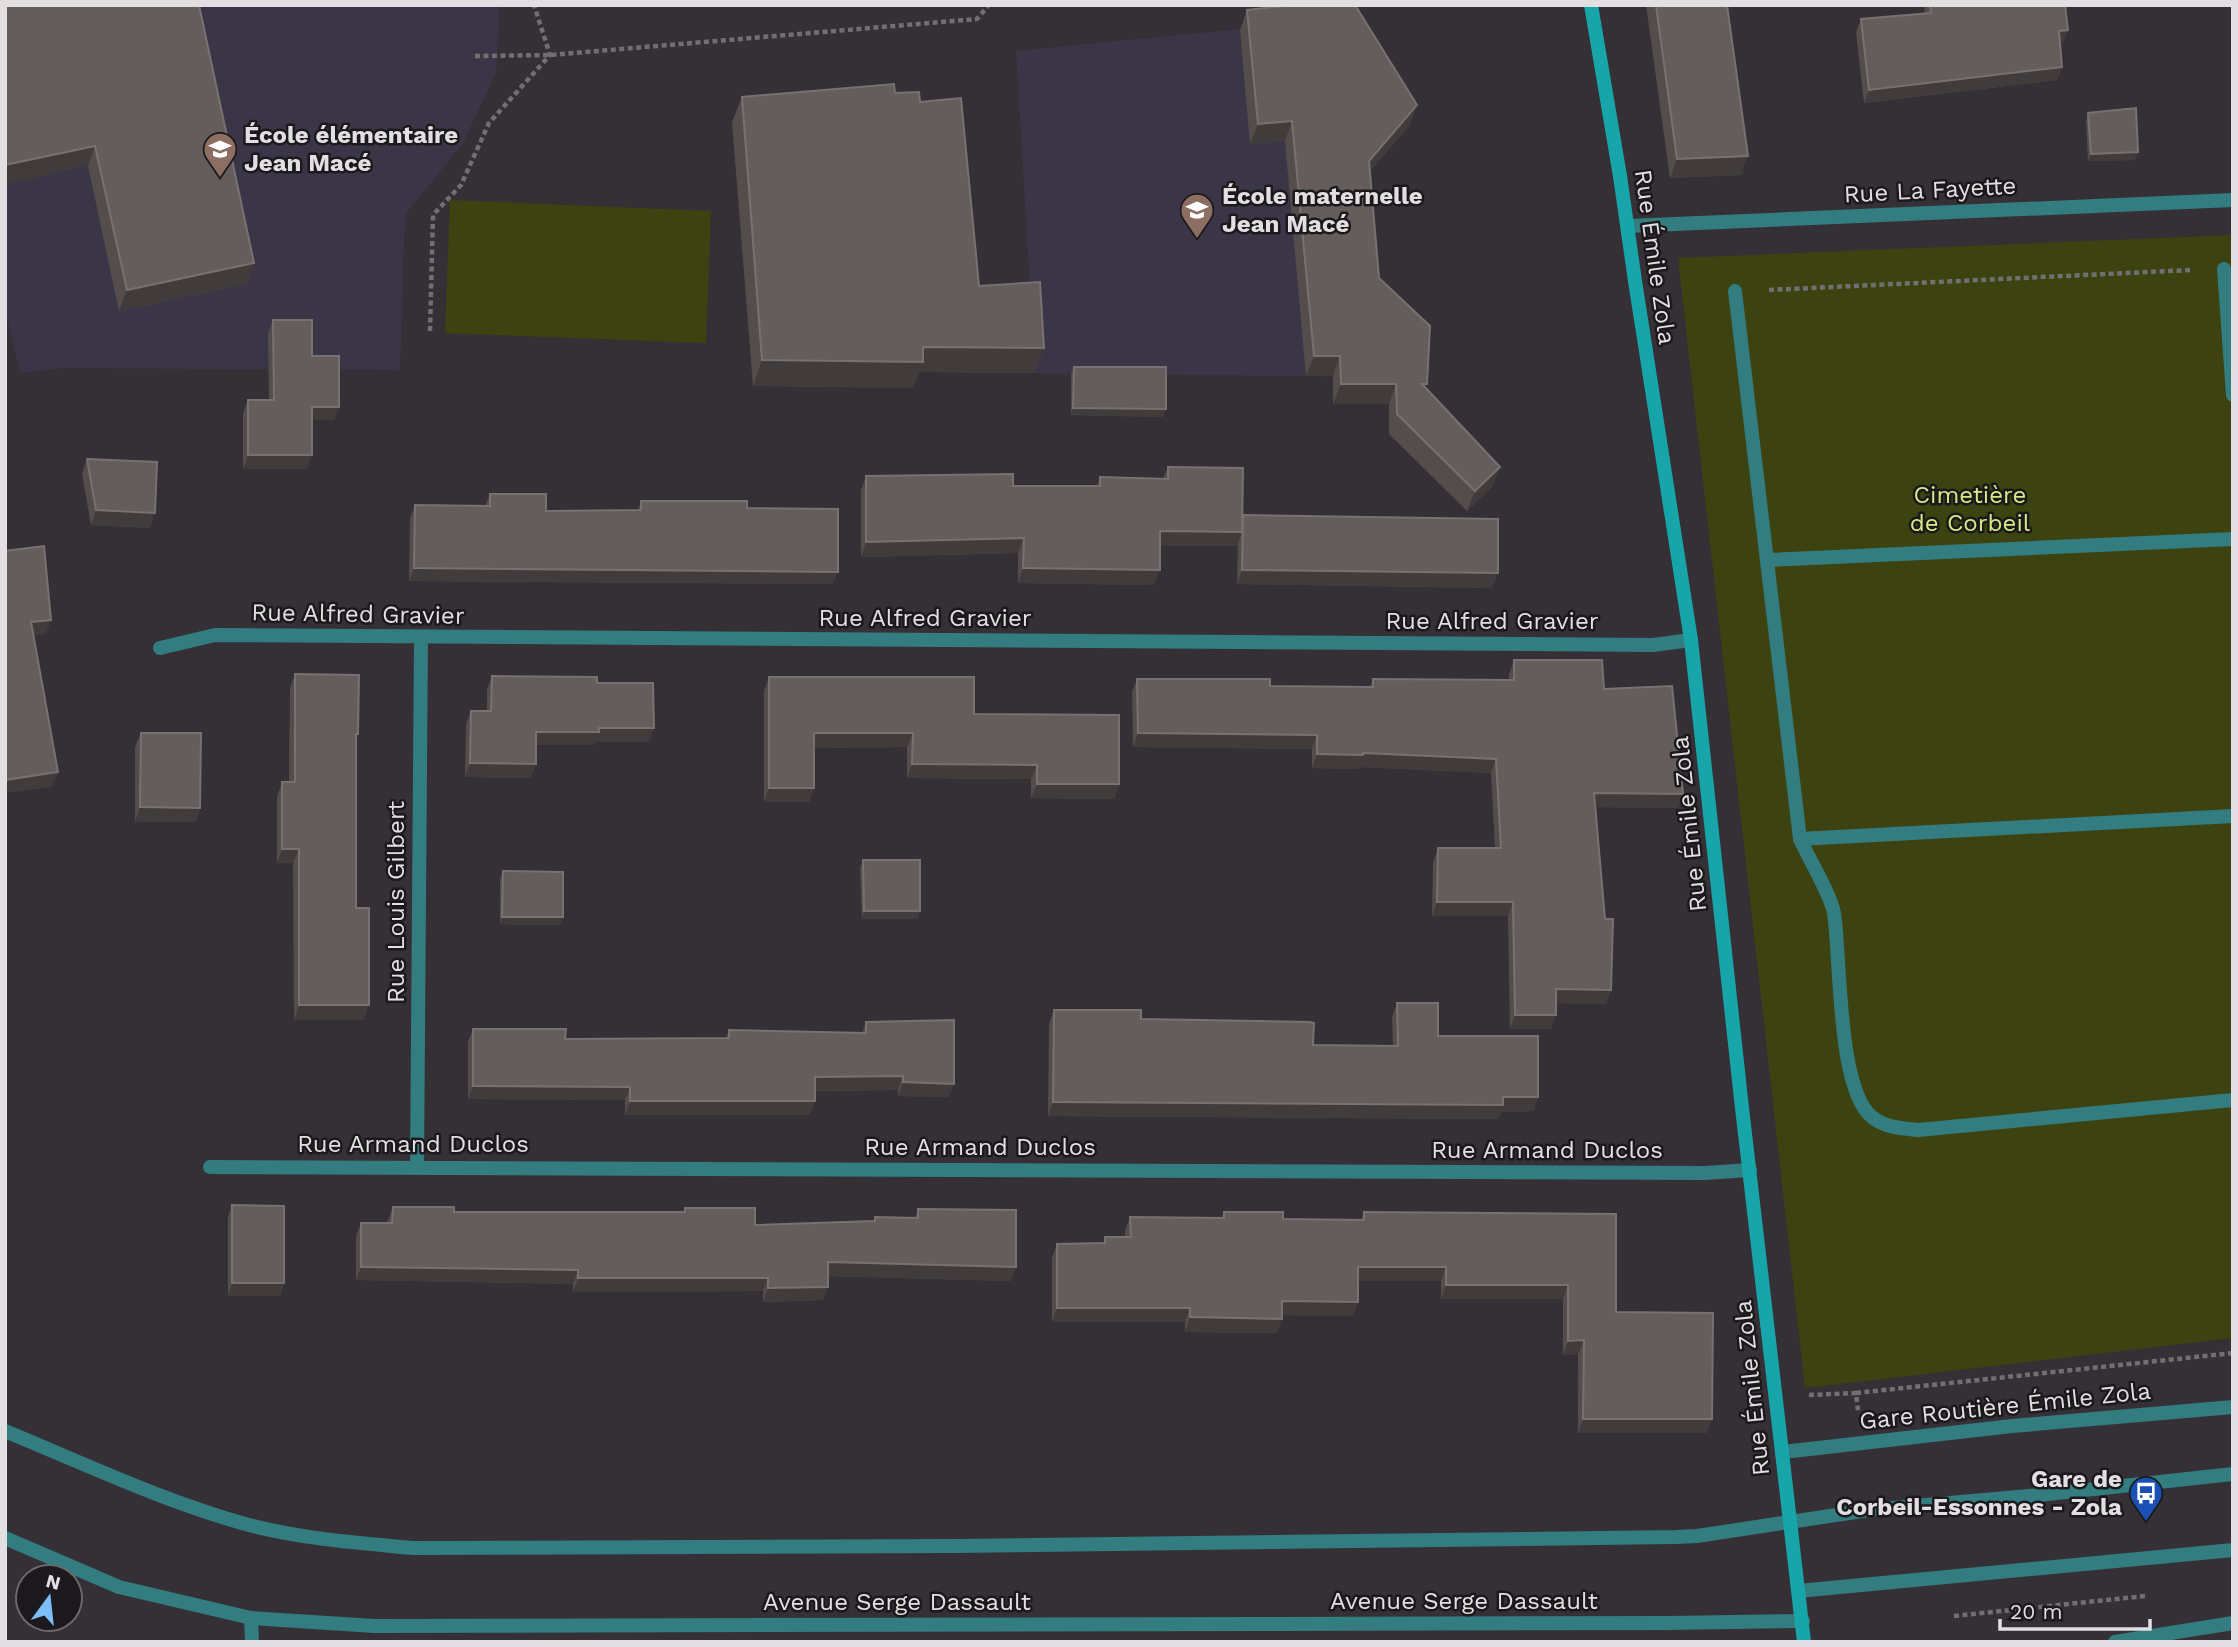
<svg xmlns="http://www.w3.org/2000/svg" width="2238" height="1647" viewBox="0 0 2238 1647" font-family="'Work Sans',sans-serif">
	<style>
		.education { fill: #3b3647 }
		.green { fill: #3c4311 }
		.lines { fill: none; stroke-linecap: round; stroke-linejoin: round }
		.path { stroke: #726f73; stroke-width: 4.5; stroke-dasharray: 5 3.5; stroke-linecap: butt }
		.lane { stroke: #337c7f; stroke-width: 14 }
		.street { stroke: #337c7f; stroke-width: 14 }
		.secondary { stroke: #17a5aa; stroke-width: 14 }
		.wall { fill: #554d4c }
		.shaded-wall { fill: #413b3c }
		.building { fill: #645d5c; stroke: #787171; stroke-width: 2 }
		.labels { text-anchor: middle; stroke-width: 5; stroke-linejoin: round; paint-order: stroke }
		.poi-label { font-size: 24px; font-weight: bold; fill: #e2dfe2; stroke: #1b191b; text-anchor: start }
		.street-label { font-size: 24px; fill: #e2dfe2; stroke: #1b191b }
		.park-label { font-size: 24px; fill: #d7e983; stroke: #1b191b }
	</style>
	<rect width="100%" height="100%" fill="#343035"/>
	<!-- education -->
	<g class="education">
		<polygon points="5,5 500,5 496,73 463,143 405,215 400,370 63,368 20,373 5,309"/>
		<polygon points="1344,19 1410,125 1361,181 1386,377 1035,373 1016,51"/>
	</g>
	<!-- green -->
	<g class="green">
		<polygon points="450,200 711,211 706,343 445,333"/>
		<polygon points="2233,235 2233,1338 1805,1388 1678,258"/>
	</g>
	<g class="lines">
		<!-- path -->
		<g class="path">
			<polyline points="475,56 550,55 977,19 989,5"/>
			<polyline points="1769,290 2190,270"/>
			<polyline points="430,331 433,215 461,185 489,123 550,55 534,5"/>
			<polyline points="1856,1393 2233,1353"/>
			<polyline points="1809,1395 1856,1393 1858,1411"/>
			<polyline points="1954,1616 2145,1596"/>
		</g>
		<!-- lane -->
		<g class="lane">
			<polyline points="2224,269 2233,395"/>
			<path d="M 1735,291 L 1800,839 C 1808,857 1831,895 1834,913 C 1841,959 1837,1089 1872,1117 C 1886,1128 1901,1128 1918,1130 L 2233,1100"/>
			<polyline points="1767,560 2233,539"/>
			<polyline points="1800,839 2233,816"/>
			<path d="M 5,1431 C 85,1464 165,1502 249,1525 C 303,1539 358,1543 413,1548 L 958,1546 L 1676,1537 L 1697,1536 L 1869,1510 L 2029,1496 L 2233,1474"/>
			<polyline points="1783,1452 2012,1426 2233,1407"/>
			<polyline points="1798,1591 2233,1550"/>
			<polyline points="251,1618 252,1642"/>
			<polyline points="2115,1642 2233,1623"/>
		</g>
		<!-- street -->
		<g class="street">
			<polyline points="1628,226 2233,200"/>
			<polyline points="160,648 215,635 1653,645 1691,640"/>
			<polyline points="210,1167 1705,1173 1750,1170"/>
			<polyline points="417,1167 421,637"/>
			<polyline points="5,1538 119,1587 251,1618 374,1626 1668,1623 1803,1621"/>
		</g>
		<!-- secondary -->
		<polyline class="secondary" points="1591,5 1620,176 1635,281 1691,640 1742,1108 1804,1642"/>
	</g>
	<!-- wall -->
	<g class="wall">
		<polygon points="5,5 254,263 247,284 119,311 88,166"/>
		<polygon points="1646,5 1727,5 1741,175 1670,178"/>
		<polygon points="1924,5 2065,5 2063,43 2060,43 2062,67 2057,80 1864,103 1856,32 1861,19 1925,14"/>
		<polygon points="1247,10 1410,125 1370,171 1379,278 1426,389 1492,487 1467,511 1389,434 1389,404 1333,404 1333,376 1306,376 1285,141 1250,144 1240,30"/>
		<polygon points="895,93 920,102 979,286 1035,373 919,372 913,388 753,386 732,122 742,97"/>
		<polygon points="2088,113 2138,152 2135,160 2088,161 2086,121"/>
		<polygon points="273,320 312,356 339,407 334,420 312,420 307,469 243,469 243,413 248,400 269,400 268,333"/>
		<polygon points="1074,367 1163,417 1071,415 1071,374"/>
		<polygon points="87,459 150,528 91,525 82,474"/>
		<polygon points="1168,467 1243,516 1492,588 1237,584 1238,544 1237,546 1160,546 1154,585 1018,583 1018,553 861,557 861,490 866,476 1013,486 1097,486 1100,477 1163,478"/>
		<polygon points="490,494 546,511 638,510 641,501 747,508 833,584 409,581 410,518 415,505 485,506"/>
		<polygon points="1514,660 1604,689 1683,794 1678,808 1596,807 1611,990 1606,1004 1556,1003 1551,1029 1510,1029 1508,916 1432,916 1433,862 1438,848 1495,848 1491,773 1359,767 1358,769 1312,768 1312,749 1133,747 1132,692 1137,679 1270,686 1370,687 1373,679 1509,680 1509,674"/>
		<polygon points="295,674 358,734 356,739 356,908 364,1020 294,1020 293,863 277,863 277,797 282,782 289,782 290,688"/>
		<polygon points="492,676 597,683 654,728 649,742 595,742 594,745 536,745 531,778 465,777 466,724 471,711 487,711 487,690"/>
		<polygon points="769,677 974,714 1119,784 1114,799 1031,798 1031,779 907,778 907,747 814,748 814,788 809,802 764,802 764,691"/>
		<polygon points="141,733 200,808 195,822 135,822 135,747"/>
		<polygon points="863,860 920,911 917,919 862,919 860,868"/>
		<polygon points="503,871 560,925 500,924 500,879"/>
		<polygon points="1397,1003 1438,1036 1538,1097 1533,1111 1501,1112 1498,1119 1048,1116 1049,1024 1054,1010 1141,1019 1313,1045 1393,1046 1392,1017"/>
		<polygon points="866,1022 949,1097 898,1096 898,1090 815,1091 810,1115 625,1115 625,1100 468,1099 468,1042 473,1029 565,1039 726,1038 729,1030 862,1033"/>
		<polygon points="232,1205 284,1283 280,1296 228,1296 228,1217"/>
		<polygon points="393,1207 454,1212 683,1212 685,1208 755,1225 873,1221 875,1217 915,1218 918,1209 1011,1281 828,1276 823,1300 763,1302 763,1291 573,1292 573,1284 356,1280 356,1236 361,1223 387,1223"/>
		<polygon points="1224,1212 1283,1219 1361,1220 1364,1212 1616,1214 1616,1312 1707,1433 1578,1433 1578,1354 1563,1355 1563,1299 1441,1299 1441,1281 1358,1281 1358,1302 1353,1316 1282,1315 1277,1333 1185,1332 1185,1322 1052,1322 1052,1258 1057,1244 1103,1243 1105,1237 1125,1237 1125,1231 1130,1217 1222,1218"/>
	</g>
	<!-- shaded-wall -->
	<g class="shaded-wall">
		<polygon points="2068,30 2063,43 2054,44 2059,31"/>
		<polygon points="2062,67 2057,80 1864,103 1869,90"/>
		<polygon points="1417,105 1410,125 1361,181 1369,161"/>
		<polygon points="1292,121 1285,141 1250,144 1258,124"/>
		<polygon points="95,146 88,166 5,184 5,165"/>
		<polygon points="2138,152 2135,160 2088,161 2091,154"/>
		<polygon points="1748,156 1741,175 1670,178 1677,159"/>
		<polygon points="254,263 247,284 119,311 127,290"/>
		<polygon points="923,347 1044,348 1035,373 919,372 913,388 753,386 762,360"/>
		<polygon points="1314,356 1340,356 1333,376 1306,376"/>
		<polygon points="1341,384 1396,384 1389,404 1333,404"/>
		<polygon points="312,407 339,407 334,420 307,420"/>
		<polygon points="1073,408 1166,409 1163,417 1071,415"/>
		<polygon points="248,455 312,455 307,469 243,469"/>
		<polygon points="1500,467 1492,487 1467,511 1475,491"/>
		<polygon points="96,510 155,513 150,528 91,525"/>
		<polygon points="1160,531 1242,532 1237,546 1155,546"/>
		<polygon points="1024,538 1018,553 861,557 866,542"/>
		<polygon points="414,568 838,572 833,584 409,581"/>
		<polygon points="1023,568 1160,570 1154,585 1018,583"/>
		<polygon points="1242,570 1498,573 1492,588 1237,584"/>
		<polygon points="51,620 46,634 26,637 31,622"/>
		<polygon points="599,728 654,728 649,742 595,742 594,745 532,745 536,732"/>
		<polygon points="814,733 913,733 907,747 809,748"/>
		<polygon points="1138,733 1317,735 1312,749 1133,747"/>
		<polygon points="1363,753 1496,759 1491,773 1359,767 1358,769 1312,768 1317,754"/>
		<polygon points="470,763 536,764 531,778 465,777"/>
		<polygon points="912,764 1037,765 1031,779 907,778"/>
		<polygon points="58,772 52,787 5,793 5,780"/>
		<polygon points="1037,784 1119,784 1114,799 1031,798"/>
		<polygon points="769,788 814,788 809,802 764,802"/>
		<polygon points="1594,793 1683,794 1678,808 1589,807"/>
		<polygon points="140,807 200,808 195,822 135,822"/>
		<polygon points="282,849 299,849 293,863 277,863"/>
		<polygon points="1437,902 1513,902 1508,916 1432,916"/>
		<polygon points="864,911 920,911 917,919 862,919"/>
		<polygon points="502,917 563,917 560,925 500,924"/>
		<polygon points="1556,989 1611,990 1606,1004 1551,1003"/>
		<polygon points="299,1005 369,1005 364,1020 294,1020"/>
		<polygon points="1515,1015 1556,1015 1551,1029 1510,1029"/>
		<polygon points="903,1076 898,1090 810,1091 815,1077"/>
		<polygon points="903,1082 954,1084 949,1097 898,1096"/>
		<polygon points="473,1086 630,1087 625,1100 468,1099"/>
		<polygon points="1538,1097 1533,1111 1501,1112 1498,1119 1048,1116 1053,1102"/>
		<polygon points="630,1101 815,1101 810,1115 625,1115"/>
		<polygon points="828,1262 1016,1267 1011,1281 823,1276"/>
		<polygon points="361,1267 578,1270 573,1284 356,1280"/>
		<polygon points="1358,1267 1446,1267 1441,1281 1353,1281"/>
		<polygon points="578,1278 768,1278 763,1291 573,1292"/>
		<polygon points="232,1283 284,1283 280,1296 228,1296"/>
		<polygon points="1446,1285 1568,1285 1563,1299 1441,1299"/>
		<polygon points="828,1287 823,1300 763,1302 768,1288"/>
		<polygon points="1282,1301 1358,1302 1353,1316 1277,1315"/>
		<polygon points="1057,1308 1190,1308 1185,1322 1052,1322"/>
		<polygon points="1190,1317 1282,1319 1277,1333 1185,1332"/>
		<polygon points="1584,1340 1578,1354 1563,1355 1568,1341"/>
		<polygon points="1583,1419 1712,1419 1707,1433 1578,1433"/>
	</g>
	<!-- building -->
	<g class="building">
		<polygon points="5,5 199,5 254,263 127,290 95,146 5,165"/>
		<polygon points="1293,5 1355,5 1417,105 1369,161 1379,278 1430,326 1427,384 1422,384 1500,467 1475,491 1397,414 1396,384 1341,384 1340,356 1314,356 1292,121 1258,124 1247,10"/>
		<polygon points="1656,5 1727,5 1748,156 1677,159"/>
		<polygon points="1930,5 2065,5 2068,30 2059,31 2062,67 1869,90 1861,19 1931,13"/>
		<polygon points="894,84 895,93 919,92 920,102 961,98 979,286 1040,282 1044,348 923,347 923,362 762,360 742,97"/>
		<polygon points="2136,108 2138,152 2091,154 2088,113"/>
		<polygon points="273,320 312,320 312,356 339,356 339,407 312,407 312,455 248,455 248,400 274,400"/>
		<polygon points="1074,367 1166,367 1166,409 1073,408"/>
		<polygon points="87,459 157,462 155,513 96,510"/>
		<polygon points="1168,467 1243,468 1242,532 1160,531 1160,570 1023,568 1024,538 866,542 866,476 1013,474 1013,486 1100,486 1100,477 1168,479"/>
		<polygon points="490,494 546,494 546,511 641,510 641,501 747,501 747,508 838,509 838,572 414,568 415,505 490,506"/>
		<polygon points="1243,515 1498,519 1498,573 1242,570"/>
		<polygon points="44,546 51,620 31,622 58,772 5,780 5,551"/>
		<polygon points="1514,660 1602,660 1604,689 1672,686 1683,794 1594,793 1605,919 1613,919 1611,990 1556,989 1556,1015 1515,1015 1513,902 1437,902 1438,848 1501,848 1496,759 1363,753 1363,755 1317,754 1317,735 1138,733 1137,679 1270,679 1270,686 1373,687 1373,679 1514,680"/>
		<polygon points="295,674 359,675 358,734 356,734 356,908 369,908 369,1005 299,1005 299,849 282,849 282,782 295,782"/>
		<polygon points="492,676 597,677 597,683 653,683 654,728 599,728 599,732 536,732 536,764 470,763 471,711 491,711"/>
		<polygon points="769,677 974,677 974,714 1119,715 1119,784 1037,784 1037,765 912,764 913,733 814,733 814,788 769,788"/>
		<polygon points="141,733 201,733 200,808 140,807"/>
		<polygon points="863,860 920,860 920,911 864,911"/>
		<polygon points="503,871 563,872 563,917 502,917"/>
		<polygon points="1397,1003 1438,1003 1438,1036 1538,1036 1538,1097 1503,1097 1503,1105 1053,1102 1054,1010 1141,1010 1141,1019 1310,1022 1314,1023 1313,1045 1398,1046"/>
		<polygon points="954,1020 954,1084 903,1082 903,1076 815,1077 815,1101 630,1101 630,1087 473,1086 473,1029 566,1029 565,1039 729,1038 729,1030 866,1033 866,1022"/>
		<polygon points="232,1205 284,1206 284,1283 232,1283"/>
		<polygon points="393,1207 454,1207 454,1212 685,1212 685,1208 755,1208 755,1225 875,1221 875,1217 918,1218 918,1209 1016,1210 1016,1267 828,1262 828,1287 768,1288 768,1278 578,1278 578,1270 361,1267 361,1223 392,1223"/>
		<polygon points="1224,1212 1283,1212 1283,1219 1364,1220 1364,1212 1616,1214 1616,1312 1713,1313 1712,1419 1583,1419 1584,1340 1568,1341 1568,1285 1446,1285 1446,1267 1358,1267 1358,1302 1282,1301 1282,1319 1190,1317 1190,1308 1057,1308 1057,1244 1105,1243 1105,1237 1131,1237 1130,1217 1224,1218"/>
	</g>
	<!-- icons -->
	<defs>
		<symbol id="school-pin" viewBox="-11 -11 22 30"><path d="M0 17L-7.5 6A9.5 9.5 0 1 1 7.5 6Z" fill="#8d6e63" stroke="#1b191b"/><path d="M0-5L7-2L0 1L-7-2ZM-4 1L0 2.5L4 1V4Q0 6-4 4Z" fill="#fff"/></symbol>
		<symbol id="bus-pin" viewBox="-11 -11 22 30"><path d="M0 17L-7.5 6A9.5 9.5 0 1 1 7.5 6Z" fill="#1a4fb4" stroke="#1b191b"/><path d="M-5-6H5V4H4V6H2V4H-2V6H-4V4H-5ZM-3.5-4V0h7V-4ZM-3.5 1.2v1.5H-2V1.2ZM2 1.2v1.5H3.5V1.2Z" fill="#fff"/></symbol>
	</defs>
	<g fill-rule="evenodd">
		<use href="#school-pin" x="201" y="130" width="38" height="52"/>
		<use href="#school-pin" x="1178" y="191" width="38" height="52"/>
		<use href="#bus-pin" x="2127" y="1474" width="38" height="52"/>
	</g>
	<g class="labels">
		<!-- poi labels -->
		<g class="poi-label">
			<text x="244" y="143">École élémentaire<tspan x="244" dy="28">Jean Macé</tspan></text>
			<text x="1222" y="204">École maternelle<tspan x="1222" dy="28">Jean Macé</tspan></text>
			<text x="2122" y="1487" text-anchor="end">Gare de<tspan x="2122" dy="28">Corbeil-Essonnes - Zola</tspan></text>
		</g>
		<!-- street labels -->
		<g class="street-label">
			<text transform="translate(1930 190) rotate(-3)" y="8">Rue La Fayette</text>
			<text transform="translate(1655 257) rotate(82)" y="8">Rue Émile Zola</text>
			<text transform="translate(358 614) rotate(1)" y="8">Rue Alfred Gravier</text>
			<text x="925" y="626">Rue Alfred Gravier</text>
			<text x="1492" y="629">Rue Alfred Gravier</text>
			<text transform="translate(1689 824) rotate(-96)" y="8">Rue Émile Zola</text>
			<text transform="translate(396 902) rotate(-90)" y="8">Rue Louis Gilbert</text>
			<text x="413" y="1152">Rue Armand Duclos</text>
			<text x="980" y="1155">Rue Armand Duclos</text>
			<text x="1547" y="1158">Rue Armand Duclos</text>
			<text transform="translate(1752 1388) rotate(-96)" y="8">Rue Émile Zola</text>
			<text transform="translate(2005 1406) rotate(-6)" y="8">Gare Routière Émile Zola</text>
			<text x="1464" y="1609">Avenue Serge Dassault</text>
			<text x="897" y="1610">Avenue Serge Dassault</text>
		</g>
		<!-- park labels -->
		<g class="park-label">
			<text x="1970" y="503">Cimetière<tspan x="1970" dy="28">de Corbeil</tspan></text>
		</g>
	</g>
	<!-- border -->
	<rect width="2238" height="1647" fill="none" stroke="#e2dfe2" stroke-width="14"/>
	<!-- north arrow -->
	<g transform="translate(49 1598) rotate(15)"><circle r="33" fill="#1b191b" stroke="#6b686b" stroke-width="2"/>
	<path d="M0-5L12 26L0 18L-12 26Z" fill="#7bbef8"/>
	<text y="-10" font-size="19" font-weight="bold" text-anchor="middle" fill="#e2dfe2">N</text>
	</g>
	<!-- scale -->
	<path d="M2000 1619v10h150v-10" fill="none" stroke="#e2dfe2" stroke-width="3.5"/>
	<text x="2010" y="1619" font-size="21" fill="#e2dfe2" stroke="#1b191b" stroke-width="5" paint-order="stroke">20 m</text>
</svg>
